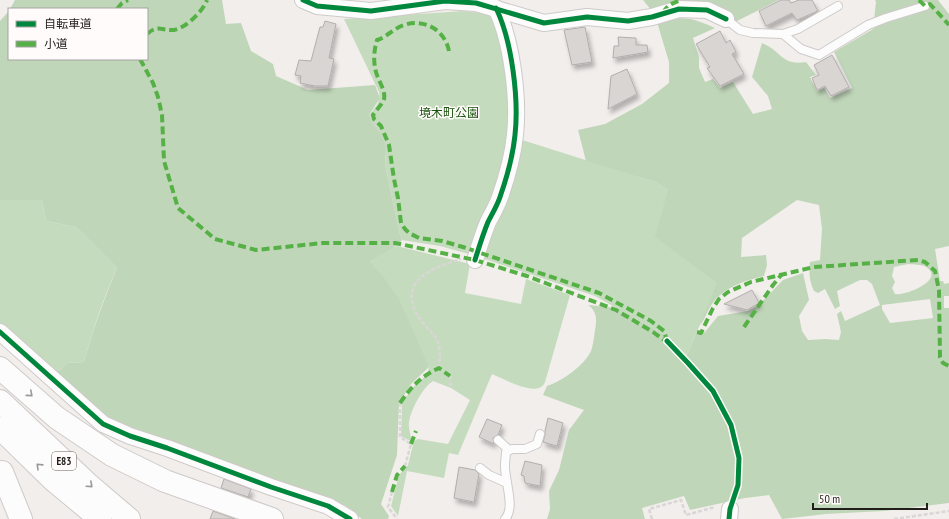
<svg xmlns="http://www.w3.org/2000/svg" width="949" height="519" viewBox="0 0 949 519" font-family="'PT Sans Narrow','Noto Sans JP',sans-serif">
	<style>
		.green { fill: #c5dbbe }
		.forest { fill: #c0d6b9; fill-rule: evenodd }
		.building { fill: #d8d5d3; stroke: #b2aead; filter: url(#shadow) }
		.lines { fill: none; stroke-linecap: round; stroke-linejoin: round }
		.lane-casing { stroke: #cecac9; stroke-width: 10 }
		.street-casing { stroke: #cecac9; stroke-width: 18 }
		.highway-casing { stroke: #cecac9; stroke-width: 24 }
		.path { stroke: #d8d7d6; stroke-width: 2.5; stroke-dasharray: 4 2; stroke-linecap: butt }
		.lane { stroke: #fdfcfc; stroke-width: 8 }
		.street { stroke: #fdfcfc; stroke-width: 16 }
		.highway { stroke: #fdfcfc; stroke-width: 22 }
		.quiet { stroke: #55b145; stroke-width: 4; stroke-dasharray: 8 4; stroke-linecap: butt }
		.cycleway-casing { stroke: #fffbfa; stroke-width: 8 }
		.cycleway { stroke: #00873e; stroke-width: 5 }
		.oneway { stroke: #9a9897 }
		.labels { text-anchor: middle; stroke-width: 3; stroke-linejoin: round; paint-order: stroke }
		.shield { fill: #fffbfa; stroke: #64605f; stroke-width: 1 }
		.shield-label { font-size: 11px; font-weight: bold; fill: #211e1c }
		.park-label { font-size: 12px; fill: #19520c; stroke: #fffbfa }
	</style>
	<defs>
		<filter id="shadow"><feDropShadow dx="2.5" dy="4.5" stdDeviation="2" flood-color="#0004"/></filter>
	</defs>
	<rect width="100%" height="100%" fill="#f2eeec"/>
	<!-- green -->
	<g class="green">
		<path d="M 464,11 L 506,16 L 519,139 L 655,182 L 668,190 L 718,282 L 687,355 L 665,335 L 595,296 L 476,256 L 440,246 L 402,240 L 399,231 L 385,164 L 386,149 L 380,132 L 373,124 L 369,115 C 375,108 381,102 379,92 L 344,19 Z"/>
		<path d="M 0,200 L 42,200 L 46,221 L 76,227 L 117,268 C 103,299 93,329 84,362 L 68,363 L 55,374 L 0,326 Z"/>
		<path d="M 397,246 L 470,264 L 465,293 L 521,304 L 526,279 L 570,295 L 545,382 C 544,384 543,386 541,387 C 530,394 502,378 492,374 L 458,455 L 449,453 L 444,478 L 407,471 L 398,516 L 391,506 L 399,475 L 408,465 L 414,441 L 418,439 L 448,444 L 470,400 L 451,388 L 433,381 C 422,388 411,410 409,422 C 408,428 411,436 412,442 L 401,436 L 402,403 L 414,386 L 427,375 L 429,367 L 370,262 L 375,257 Z"/>
	</g>
	<!-- forest -->
	<g class="forest">
		<path d="M 15,0 L 222,0 L 226,24 L 241,23 L 251,51 L 273,64 L 276,76 L 308,90 L 375,85 L 380,98 L 369,115 L 373,124 L 380,132 L 384,141 L 386,149 L 385,164 L 399,231 L 402,240 C 394,251 380,253 370,262 L 382,275 L 399,299 L 429,367 L 411,384 L 399,403 L 397,455 L 381,504 L 389,516 L 388,519 L 362,519 L 346,506 L 317,494 L 122,438 L 55,374 L 68,363 L 84,362 C 93,329 104,299 117,268 L 76,227 L 46,221 L 42,200 L 0,200 L 0,21 L 9,11 L 9,59 L 147,59 L 147,9 L 10,9 Z"/>
		<polygon points="643,0 779,0 735,22 651,10"/>
		<path d="M 875,0 L 938,0 L 949,14 L 949,246 L 935,249 L 940,281 L 943,281 L 944,284 L 949,283 L 949,296 L 944,296 L 944,308 L 949,308 L 949,503 L 884,511 L 826,514 L 782,519 L 769,495 L 745,498 L 690,510 L 684,496 L 642,508 L 645,519 L 547,519 L 550,509 L 549,491 L 559,470 L 569,430 L 584,410 L 543,395 L 547,386 C 562,381 584,366 591,351 C 593,346 594,337 595,330 C 597,320 597,311 588,305 L 617,308 L 665,335 L 687,355 L 696,334 L 705,332 L 718,316 L 748,311 L 758,306 L 783,280 L 803,273 L 809,300 L 799,316 L 802,331 L 808,340 L 825,339 L 839,340 L 841,332 L 837,314 L 841,311 L 845,321 L 880,305 L 872,284 L 867,280 L 860,280 L 837,291 L 840,306 L 835,309 L 825,289 L 818,293 L 814,291 C 809,281 809,273 810,262 L 820,260 L 822,229 L 819,205 L 797,200 L 742,238 L 741,257 L 766,255 L 767,265 L 764,276 C 744,281 724,287 712,304 C 707,311 705,320 699,326 L 717,283 L 655,237 L 668,190 L 655,182 L 586,161 L 578,130 L 605,124 L 642,104 L 669,83 L 669,62 L 657,22 C 685,16 689,17 715,28 L 693,38 L 699,57 L 699,68 L 705,82 L 713,79 L 720,88 L 733,82 L 753,114 L 772,109 L 768,96 L 752,77 L 762,43 C 782,51 781,66 806,62 L 816,75 L 810,77 L 817,91 L 824,88 L 830,98 L 852,88 L 834,52 L 873,29 L 876,2 ZM 908,264 C 913,265 922,264 926,267 C 946,279 906,296 895,294 L 892,288 L 895,282 L 892,276 L 894,267 ZM 930,299 L 933,318 L 890,323 L 882,309 L 882,305 Z"/>
	</g>
	<!-- building -->
	<g class="building">
		<polygon points="781,0 789,0 791,3 799,0 812,0 818,11 797,20 792,13 766,26 759,11"/>
		<polygon points="325,21 336,24 329,58 334,59 328,86 315,86 300,83 301,76 295,75 299,60 311,61 320,27 323,27"/>
		<polygon points="585,27 592,62 572,65 564,30"/>
		<polygon points="720,31 726,43 730,40 736,52 732,54 744,74 720,86 707,68 710,67 696,44"/>
		<polygon points="618,37 636,38 636,45 647,45 648,52 613,58 614,46 619,46"/>
		<polygon points="832,55 849,87 831,96 825,86 817,90 812,78 819,75 814,65"/>
		<polygon points="627,69 637,94 608,109 611,76"/>
		<polygon points="752,290 759,303 747,310 724,304"/>
		<polygon points="548,418 563,423 557,446 543,442 545,435 545,431"/>
		<polygon points="487,419 502,425 498,435 493,438 494,444 479,437"/>
		<polygon points="525,461 542,465 540,486 525,483 524,476 521,475"/>
		<polygon points="459,467 475,470 479,474 474,502 454,498"/>
		<polygon points="224,479 251,489 248,497 221,488"/>
		<polygon points="213,511 235,519 210,519"/>
	</g>
	<g class="lines">
		<defs>
			<g id="lane">
				<polyline points="726,19 740,30 753,33 783,34 801,49 819,55 868,25 886,18 925,6"/>
				<polyline points="783,34 798,29 838,6"/>
				<polyline points="498,440 509,450"/>
				<polyline points="480,468 489,475 507,483"/>
				<path d="M 505,519 C 516,508 504,479 505,465 C 505,461 506,456 506,452 L 512,449 L 525,449 L 537,444 L 540,434"/>
			</g>
			<g id="street">
				<polyline points="303,0 317,6 371,11 445,1 476,3 544,23 587,17 628,21 652,17 679,9 707,10 726,19"/>
				<path d="M 475,260 C 479,247 483,234 488,222 C 492,214 497,206 500,197 C 507,177 513,155 515,135 C 519,99 512,41 496,8"/>
				<polyline points="0,332 103,424 130,436 167,448 271,487 328,506 350,519"/>
				<polyline points="729,519 730,509"/>
			</g>
			<g id="highway">
				<polyline points="0,368 57,418 112,455 165,481 272,519"/>
				<polyline points="0,401 89,485 129,519"/>
				<polyline points="0,428 52,479 100,519"/>
				<polyline points="2,472 21,519"/>
			</g>
		</defs>
		<!-- lane casing -->
		<use href="#lane" class="lane-casing"/>
		<!-- street casing -->
		<use href="#street" class="street-casing"/>
		<!-- highway casing -->
		<use href="#highway" class="highway-casing"/>
		<!-- path -->
		<g class="path">
			<path d="M 439,368 C 440,358 441,347 436,338 C 430,330 422,323 417,314 C 398,279 435,267 461,259"/>
			<polyline points="450,376 451,388"/>
			<polyline points="400,403 400,437 411,444 405,466"/>
			<polyline points="392,492 388,507 397,519"/>
			<polyline points="652,519 649,509 681,500 686,515 715,507"/>
			<polyline points="894,519 949,511"/>
		</g>
		<!-- lane -->
		<use href="#lane" class="lane"/>
		<!-- street -->
		<use href="#street" class="street"/>
		<!-- highway -->
		<use href="#highway" class="highway"/>
		<!-- quiet -->
		<g class="quiet">
			<polyline points="919,0 925,6 930,4 949,25"/>
			<polyline points="117,9 122,3 128,0"/>
			<path d="M 663,13 C 667,5 674,2 682,0"/>
			<path d="M 147,34 C 158,24 162,31 174,30 C 186,28 203,11 207,0"/>
			<path d="M 449,51 C 445,30 424,18 404,25 C 394,28 387,37 377,40 C 374,50 373,61 376,72 C 378,80 386,91 384,99 C 382,105 376,110 373,115 L 374,119 L 381,126 L 389,145 L 394,179 L 398,198 L 401,223 L 405,229 L 409,233 L 419,238 L 442,241 L 463,247 L 599,293 L 651,321 L 664,331 L 667,341"/>
			<polyline points="140,59 153,83 158,97 162,115 164,161 178,208 215,239 256,250 323,243 395,243 475,260 527,276 616,310 653,332 668,343"/>
			<polyline points="744,327 773,285 782,274"/>
			<polyline points="697,332 701,333 713,308 719,299 728,292 751,282 814,267 918,260 925,262 935,271 939,290 940,357 943,363 949,366"/>
			<path d="M 400,403 C 412,386 420,377 439,368 L 450,376"/>
			<polyline points="411,444 416,431"/>
			<polyline points="392,492 397,475 405,466"/>
		</g>
		<defs>
			<g id="cycleway">
				<polyline points="303,0 317,6 371,11 445,1 476,3 544,23 587,17 628,21 652,17 679,9 707,10 726,19"/>
				<path d="M 475,260 C 479,247 483,234 488,222 C 492,214 497,206 500,197 C 507,177 513,155 515,135 C 519,99 512,41 496,8"/>
				<polyline points="0,332 103,424 130,436 167,448 271,487 328,506 350,519"/>
				<polyline points="667,341 688,363 713,391 731,425 739,458 738,485 730,509 729,519"/>
			</g>
		</defs>
		<!-- cycleway casing -->
		<use href="#cycleway" class="cycleway-casing"/>
		<!-- cycleway -->
		<use href="#cycleway" class="cycleway"/>
	</g>
	<!-- one-way arrows -->
	<defs><path id="oneway-chevron" d="M-2-3.5L2.5 0L-2 3.5" fill="none" stroke-width="1.6" stroke-linecap="round" stroke-linejoin="round"/></defs>
	<g class="oneway">
		<use href="#oneway-chevron" transform="translate(30 394) rotate(41)"/>
		<use href="#oneway-chevron" transform="translate(39 466) rotate(-136)"/>
		<use href="#oneway-chevron" transform="translate(90 485) rotate(42)"/>
	</g>
	<g class="labels">
		<!-- shield labels -->
		<rect class="shield" x="52" y="452" width="24" height="18" rx="3"/>
		<g class="shield-label">
			<text x="64" y="465">E83</text>
		</g>
		<!-- park labels -->
		<g class="park-label">
			<text x="449" y="117">境木町公園</text>
		</g>
	</g>
	<!-- legend -->
	<rect x="8" y="8" width="140" height="52" fill="#fffbfa" stroke="#a6a3a1"/>
	<rect x="16" y="21" width="20" height="6" fill="#00873e" stroke="#a6a3a1"/>
	<text x="44" y="28" font-size="12" fill="#211e1c">自転車道</text>
	<rect x="16" y="41" width="20" height="6" fill="#55b145" stroke="#a6a3a1"/>
	<text x="44" y="48" font-size="12" fill="#211e1c">小道</text>
	<!-- scale -->
	<path d="M813 503v6h114v-6" fill="none" stroke="#211e1c" stroke-width="2"/>
	<text x="819" y="503" font-size="12" fill="#211e1c" stroke="#fffbfa" stroke-width="3" paint-order="stroke">50 m</text>
</svg>
